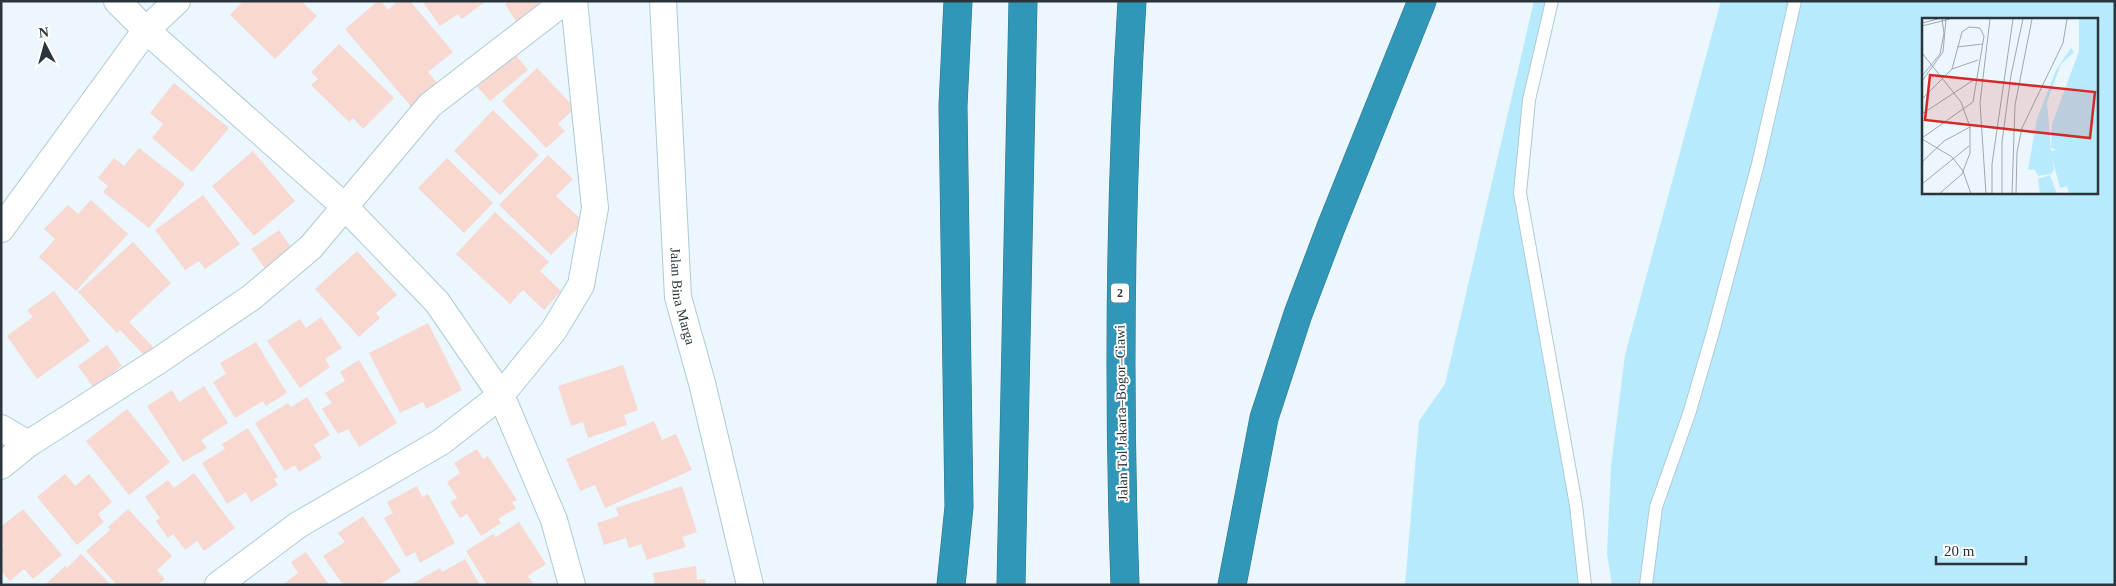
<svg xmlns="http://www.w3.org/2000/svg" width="2116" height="586" viewBox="0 0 2116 586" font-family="'Times New Roman',serif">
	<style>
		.green { fill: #b8eafe; fill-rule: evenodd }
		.building { fill: #f8d8d1 }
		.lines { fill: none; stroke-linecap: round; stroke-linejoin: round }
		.service-casing { stroke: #adcbd7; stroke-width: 14 }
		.minor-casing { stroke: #adcbd7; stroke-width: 28 }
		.motorway-casing { stroke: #2e758c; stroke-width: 29 }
		.service { stroke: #fff; stroke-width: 12 }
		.minor { stroke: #fff; stroke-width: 26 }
		.motorway { stroke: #3197b8; stroke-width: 28 }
		.labels { text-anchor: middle; stroke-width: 4; stroke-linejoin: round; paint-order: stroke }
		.shield { fill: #fff; stroke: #697275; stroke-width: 1 }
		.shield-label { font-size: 12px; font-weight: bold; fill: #29353a }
		.street-label { font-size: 14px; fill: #29353a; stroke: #fff }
		.inset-road { fill: none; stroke: #9da9ae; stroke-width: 1 }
		.view { fill: #d62828; fill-opacity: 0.15; stroke: #d62828; stroke-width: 2.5 }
		.inset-edge { fill: none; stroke: #29353a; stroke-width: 2.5 }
	</style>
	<rect width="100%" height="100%" fill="#ebf7fc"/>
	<!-- green -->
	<g class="green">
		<polygon points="1534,1 1552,1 1520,193 1585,585 1405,585 1419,421 1445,384"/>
		<path d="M 1721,1 L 2115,1 L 2115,585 L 1612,585 L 1607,554 L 1611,466 L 1625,355 ZM 1924,19 L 2097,19 L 2097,192 L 1924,192 Z"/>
	</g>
	<!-- building -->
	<g class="building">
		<polygon points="243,1 301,1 317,16 275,59 230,15"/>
		<polygon points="378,1 381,1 388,10 398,1 410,1 453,52 428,72 441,88 414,110 345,29"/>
		<polygon points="422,1 486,1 462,19 458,14 440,26"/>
		<polygon points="510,1 536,1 546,16 522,31 505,4"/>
		<polygon points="339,44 394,98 363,129 353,118 349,122 311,85 318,79 311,72"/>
		<polygon points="512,50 528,70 490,101 473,82"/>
		<polygon points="537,68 575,108 558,124 565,131 546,148 502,101"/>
		<polygon points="174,83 229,128 192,172 152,138 163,124 150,113"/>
		<polygon points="493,110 539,155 500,195 454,151"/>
		<polygon points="139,148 185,184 149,228 103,192 108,186 98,178 114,158 124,166"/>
		<polygon points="253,151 295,201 254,236 212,186"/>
		<polygon points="548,155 573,179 556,196 584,222 551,255 499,205"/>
		<polygon points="447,158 493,203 464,233 418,188"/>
		<polygon points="203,195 240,244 205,269 199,261 185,270 155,230"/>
		<polygon points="91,200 128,234 76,291 39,257 55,239 44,229 68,205 78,214"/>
		<polygon points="495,212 549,262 540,271 561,291 544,310 523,290 510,304 456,254"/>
		<polygon points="279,230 293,250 266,270 251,249"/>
		<polygon points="133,242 171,283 129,322 153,347 144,355 120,330 117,333 78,292"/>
		<polygon points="357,251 397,295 376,313 380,318 359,337 315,289"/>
		<polygon points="54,291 90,341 37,379 7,336 33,317 27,310"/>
		<polygon points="321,317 342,348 325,359 330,367 300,388 267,341 300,319 306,328"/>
		<polygon points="428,323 462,390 426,409 423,402 400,413 369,353"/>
		<polygon points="256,342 287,393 266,406 263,401 235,418 213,382 226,374 220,363"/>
		<polygon points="107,345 122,366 93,387 78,366"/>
		<polygon points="359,360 397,423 359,447 348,429 338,434 322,409 332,403 325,393 345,381 340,372"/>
		<polygon points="623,365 638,410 624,415 627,425 588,438 583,422 571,426 558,386"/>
		<polygon points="204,386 228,423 201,440 207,448 183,462 147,406 172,390 179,402"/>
		<polygon points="307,397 330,435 314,445 322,458 299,472 295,465 285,471 255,423 288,403 291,407"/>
		<polygon points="127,409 170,462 129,495 86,441"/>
		<polygon points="654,421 662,440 676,434 692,470 605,508 595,485 580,491 566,459"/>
		<polygon points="248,428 278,477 274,479 278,485 251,502 246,492 227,504 202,463 225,449 222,444"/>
		<polygon points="477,449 483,459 488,456 517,500 512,502 516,508 498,519 501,523 481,536 467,514 460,518 450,502 457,498 447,482 460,473 454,463"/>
		<polygon points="194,473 235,528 204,551 197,541 185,550 173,534 168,538 156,521 160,518 145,497 168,480 174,488"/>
		<polygon points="65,474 75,486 89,474 112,502 98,514 104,522 77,545 37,497"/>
		<polygon points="417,486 422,497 428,494 455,543 420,563 415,552 406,557 384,518 393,513 387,502"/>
		<polygon points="682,486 697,532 682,537 686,547 647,560 641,544 629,548 626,538 604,545 597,523 619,516 616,508"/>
		<polygon points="23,509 62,555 33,579 24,569 10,581 1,571 1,548 4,546 1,542 1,527"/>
		<polygon points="128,509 172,556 157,570 165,579 158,585 117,585 86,551 110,530 108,527"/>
		<polygon points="363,516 401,571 379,585 343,585 323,556 345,542 338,533"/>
		<polygon points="519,522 546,564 528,576 534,585 487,585 466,551 493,534 496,537"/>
		<polygon points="306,552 329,585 282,585 298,573 291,562"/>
		<polygon points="81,554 111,585 45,585 65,566 67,568"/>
		<polygon points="465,559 480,585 410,585 440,568 442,572"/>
		<polygon points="696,566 697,580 705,579 706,585 655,585 653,573"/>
	</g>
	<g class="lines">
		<defs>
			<g id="service">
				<polyline points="1552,1 1529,100 1520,193 1576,505 1585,585"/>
				<polyline points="1646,585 1656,507 1689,414 1713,332 1758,164 1795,1"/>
			</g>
			<g id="minor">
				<polyline points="117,1 146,30 344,206 437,302 501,395 554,520 572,585"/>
				<path id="s1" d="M 663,1 L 678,297 L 702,383 L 750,585"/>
				<polyline points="1,229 146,30 177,1"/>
				<polyline points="1,428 28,444"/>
				<polyline points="1,466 28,444 158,361 252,297 311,247 430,105 565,1"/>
				<polyline points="218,585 298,525 441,442 501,395 554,330 581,285 595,208 574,1"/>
			</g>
			<g id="motorway">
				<polyline points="951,585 959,507 953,106 958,1"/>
				<polyline points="1011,585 1023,1"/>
				<path d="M 1125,585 C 1118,390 1120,196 1132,1"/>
				<polyline points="1232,585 1264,418 1298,314 1331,227 1422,1"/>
			</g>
		</defs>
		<!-- service casing -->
		<use href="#service" class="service-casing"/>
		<!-- minor casing -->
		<use href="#minor" class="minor-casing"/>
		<!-- motorway casing -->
		<use href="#motorway" class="motorway-casing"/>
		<!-- service -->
		<use href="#service" class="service"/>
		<!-- minor -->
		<use href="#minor" class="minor"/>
		<!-- motorway -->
		<use href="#motorway" class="motorway"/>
	</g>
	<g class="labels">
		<!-- shield labels -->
		<rect class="shield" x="1111" y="283.5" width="18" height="19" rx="4"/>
		<g class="shield-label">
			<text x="1120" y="297">2</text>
		</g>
		<!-- street labels -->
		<g class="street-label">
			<text dy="5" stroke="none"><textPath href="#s1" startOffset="296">Jalan Bina Marga</textPath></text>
			<text transform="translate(1121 413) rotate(-91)" y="5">Jalan Tol Jakarta–Bogor–Ciawi</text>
		</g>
	</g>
	<!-- overview -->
	<g transform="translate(1922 18)">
		<rect width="176" height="176" fill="#ebf7fc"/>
		<path d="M 157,1 L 176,1 L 176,176 L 147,176 L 145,168 L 138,170 L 130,140 L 132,152 L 129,156 L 116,158 L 113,152 L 106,151 L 115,101 L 134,52 L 149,30 L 152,34 L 139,46 L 125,84 L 129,133 L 135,132 L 129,130 L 130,106 L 157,33 ZM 128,157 L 135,176 L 118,176 L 116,161 Z" fill="#b8eafe"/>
		<path class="inset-road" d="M 0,5 L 16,1M 0,8 L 28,1M 35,29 L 61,26M 0,35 L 39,84 L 48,109 L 48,135 L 40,156 L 17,176M 30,51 L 56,42M 0,58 L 18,36 L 22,15 L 20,1M 0,63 L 21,34 L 24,1M 0,81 L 30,51 L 40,14 L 47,9 L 58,10 L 62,18 L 51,84 L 0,120M 0,96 L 53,61M 0,121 L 30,139 L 41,153 L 49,176M 0,144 L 22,123 L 48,109M 0,166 L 47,128M 64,176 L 58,85 L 68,1M 70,176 L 70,146 L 91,1M 80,176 L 80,124 L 89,57 L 101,1M 90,176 L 93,87 L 110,1M 94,176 L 95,134 L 100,110 L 141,25 L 145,1"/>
		<path class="view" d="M 8,57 L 173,74 L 168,120 L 3,102 Z"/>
		<rect width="176" height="176" class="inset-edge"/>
	</g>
	<!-- border -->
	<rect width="2116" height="586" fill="none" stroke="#29353a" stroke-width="5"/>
	<!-- north arrow -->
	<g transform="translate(45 45) rotate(354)" stroke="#ffffff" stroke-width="4" paint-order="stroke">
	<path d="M0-4L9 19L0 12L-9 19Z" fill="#29353a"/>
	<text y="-8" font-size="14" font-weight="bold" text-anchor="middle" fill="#29353a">N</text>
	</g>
	<!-- scale -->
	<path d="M1936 556v8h90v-8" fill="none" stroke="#29353a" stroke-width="2.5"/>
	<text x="1944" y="556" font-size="15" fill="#29353a" stroke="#ffffff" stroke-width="4" paint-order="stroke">20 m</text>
</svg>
